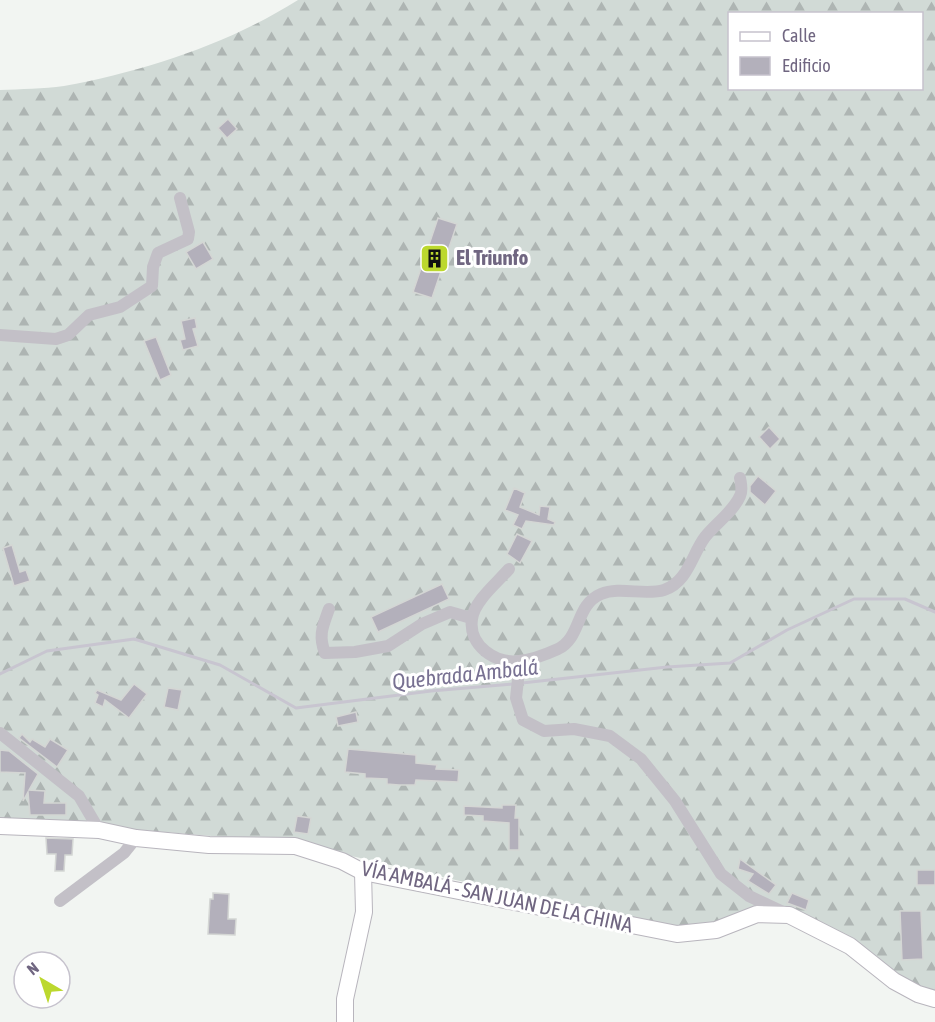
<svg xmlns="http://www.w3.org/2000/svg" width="935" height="1022" viewBox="0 0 935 1022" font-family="'Asap Condensed',sans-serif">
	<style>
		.forest { fill: url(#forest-firs); fill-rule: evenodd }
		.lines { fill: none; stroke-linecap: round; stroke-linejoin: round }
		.stream { stroke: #c8c5d0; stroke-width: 3 }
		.building { fill: #b3b0bb; stroke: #d4d6d4; stroke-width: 1.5 }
		.secondary-casing { stroke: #b8b5bd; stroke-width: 18 }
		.street { stroke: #c3c0c7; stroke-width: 12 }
		.secondary { stroke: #fff; stroke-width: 16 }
		.labels { text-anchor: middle; stroke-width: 6; stroke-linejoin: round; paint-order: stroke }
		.poi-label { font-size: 21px; font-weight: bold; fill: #706681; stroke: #fff; text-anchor: start }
		.street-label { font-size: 21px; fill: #706681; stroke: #fff }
		.water-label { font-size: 22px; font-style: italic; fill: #787192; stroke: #fff }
	</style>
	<defs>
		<pattern id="forest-firs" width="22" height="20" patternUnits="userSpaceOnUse" patternTransform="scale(1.5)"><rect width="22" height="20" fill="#d1dad6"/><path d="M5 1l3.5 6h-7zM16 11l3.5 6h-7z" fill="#aeb5b3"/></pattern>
	</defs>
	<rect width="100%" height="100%" fill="#f2f5f2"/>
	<!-- forest -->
	<path class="forest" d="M 298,0 L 935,0 L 935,999 L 789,915 L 677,931 L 295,843 L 140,830 L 0,824 L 0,90 C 21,89 43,89 64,86 C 145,71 228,44 298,0 ZM 730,14 L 922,14 L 922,88 L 730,88 Z"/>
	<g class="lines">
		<!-- stream -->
		<g class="stream">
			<polyline points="0,674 47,651 134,639 220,665 296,708 431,691 513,684"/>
			<polyline points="522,683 667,667 730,663 787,630 854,599 905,599 935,612"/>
		</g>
	</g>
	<!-- building -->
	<g class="building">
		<polygon points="228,119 237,129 227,138 218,128"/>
		<polygon points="438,218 457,224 432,298 413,292"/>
		<polygon points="203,242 213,259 196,269 186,252"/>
		<polygon points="195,318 197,328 193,329 198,346 183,350 180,340 185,339 181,321"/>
		<polygon points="156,337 171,375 160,380 144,341"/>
		<polygon points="769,427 780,439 770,449 759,437"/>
		<polygon points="758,476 776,491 765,505 750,492 750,486"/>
		<polygon points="514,488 525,493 520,507 539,515 540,506 550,507 548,519 555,522 554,525 526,521 522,529 513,525 518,515 505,510"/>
		<polygon points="517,534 532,541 520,563 507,554"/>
		<polygon points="12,545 20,572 26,570 30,581 14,586 3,548"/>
		<polygon points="442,584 449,599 378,632 371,617"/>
		<polygon points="134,684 147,694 129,718 105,700 103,707 95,703 98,695 95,693 97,690 121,700"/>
		<polygon points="168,688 182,690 178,710 164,707"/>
		<polygon points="356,712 358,722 338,726 336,717"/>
		<polygon points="22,734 30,742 32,739 45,747 50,739 68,750 57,767 19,738"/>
		<polygon points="348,749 416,755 416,763 437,765 436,769 459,770 458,782 416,780 415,785 399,785 387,784 387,779 365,778 365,774 345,772"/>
		<polygon points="0,750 9,751 38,774 29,790 45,791 44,803 66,803 66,815 30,815 28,792 23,801 25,773 0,772"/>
		<polygon points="502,805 516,805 515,818 519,818 519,850 509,850 509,823 483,821 483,816 464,815 464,806 502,808"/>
		<polygon points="297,816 311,818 308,834 294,832"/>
		<polygon points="46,838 73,839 72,855 65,855 64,871 55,871 56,854 47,854"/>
		<polygon points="740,859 776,885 769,894 748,881 753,874 738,869"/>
		<rect x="917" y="870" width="18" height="15"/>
		<polygon points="213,893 229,894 228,919 236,919 235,935 208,934 210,899 213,899"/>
		<polygon points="792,893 809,900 806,910 787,903"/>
		<polygon points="900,911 921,911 923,959 902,960"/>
	</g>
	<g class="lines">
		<defs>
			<g id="secondary">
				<polyline points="0,826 99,830 136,838 209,845 295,846 342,861 363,872 677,934 716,930 757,914 789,915 850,946 894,981 918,994 935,999"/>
				<polyline points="345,1022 345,999 364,912 363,872"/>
			</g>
		</defs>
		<!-- secondary casing -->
		<use href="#secondary" class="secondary-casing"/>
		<!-- street -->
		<g class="street">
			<polyline points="0,335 56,339 68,335 89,315 120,307 152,286 153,267 158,253 188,239 189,232 180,198"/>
			<path d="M 509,569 C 498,582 474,601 472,619 C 468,646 496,664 519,661 C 531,660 547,654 558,649 C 582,637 575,605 601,594 C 620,586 645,596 664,590 C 688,582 692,554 705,537 C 716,523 733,512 740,496 C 743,490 741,484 740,478"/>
			<path d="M 329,609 C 323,626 318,635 325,653 L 355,652 L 388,646 L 422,624 L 450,612 L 471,618"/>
			<polyline points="520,661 516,698 523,720 544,731 574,729 610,736 641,759 675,801 721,874 749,896 785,913"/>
			<polyline points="0,733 79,796 99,830"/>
			<polyline points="60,901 124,853 136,838"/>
		</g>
		<!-- secondary -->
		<use href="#secondary" class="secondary"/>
	</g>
	<!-- icons -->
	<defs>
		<symbol id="building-square" viewBox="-11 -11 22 22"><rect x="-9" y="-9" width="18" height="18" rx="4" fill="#bcd82e" stroke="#fff"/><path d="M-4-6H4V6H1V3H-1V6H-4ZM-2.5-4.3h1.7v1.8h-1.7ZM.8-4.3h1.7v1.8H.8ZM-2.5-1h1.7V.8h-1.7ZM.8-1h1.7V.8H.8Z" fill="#111"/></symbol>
	</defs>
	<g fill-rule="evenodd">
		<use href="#building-square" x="418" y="242" width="33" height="33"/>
	</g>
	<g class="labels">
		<!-- poi labels -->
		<g class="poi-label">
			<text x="456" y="265">El Triunfo</text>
		</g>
		<!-- street labels -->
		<g class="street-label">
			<text transform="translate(497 897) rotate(12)" y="7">VÍA AMBALÁ - SAN JUAN DE LA CHINA</text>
		</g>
		<!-- water labels -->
		<g class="water-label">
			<text transform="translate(465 674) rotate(-6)" y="8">Quebrada Ambalá</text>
		</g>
	</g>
	<!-- legend -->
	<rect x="728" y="12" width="195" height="78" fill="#ffffff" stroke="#c6c2cd" stroke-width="1.5"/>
	<rect x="740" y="32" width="30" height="9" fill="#ffffff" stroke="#c6c2cd" stroke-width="1.5"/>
	<text x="782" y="42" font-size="18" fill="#706681">Calle</text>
	<rect x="740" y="57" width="30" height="18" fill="#b3b0bb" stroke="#c6c2cd" stroke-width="1.5"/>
	<text x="782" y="72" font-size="18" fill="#706681">Edificio</text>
	<!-- north arrow -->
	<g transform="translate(42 980) rotate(321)"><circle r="28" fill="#ffffff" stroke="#c6c2cd" stroke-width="1.5"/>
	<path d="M0-4.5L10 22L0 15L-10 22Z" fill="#bcd82e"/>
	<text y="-9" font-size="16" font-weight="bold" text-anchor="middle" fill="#706681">N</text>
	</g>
</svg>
